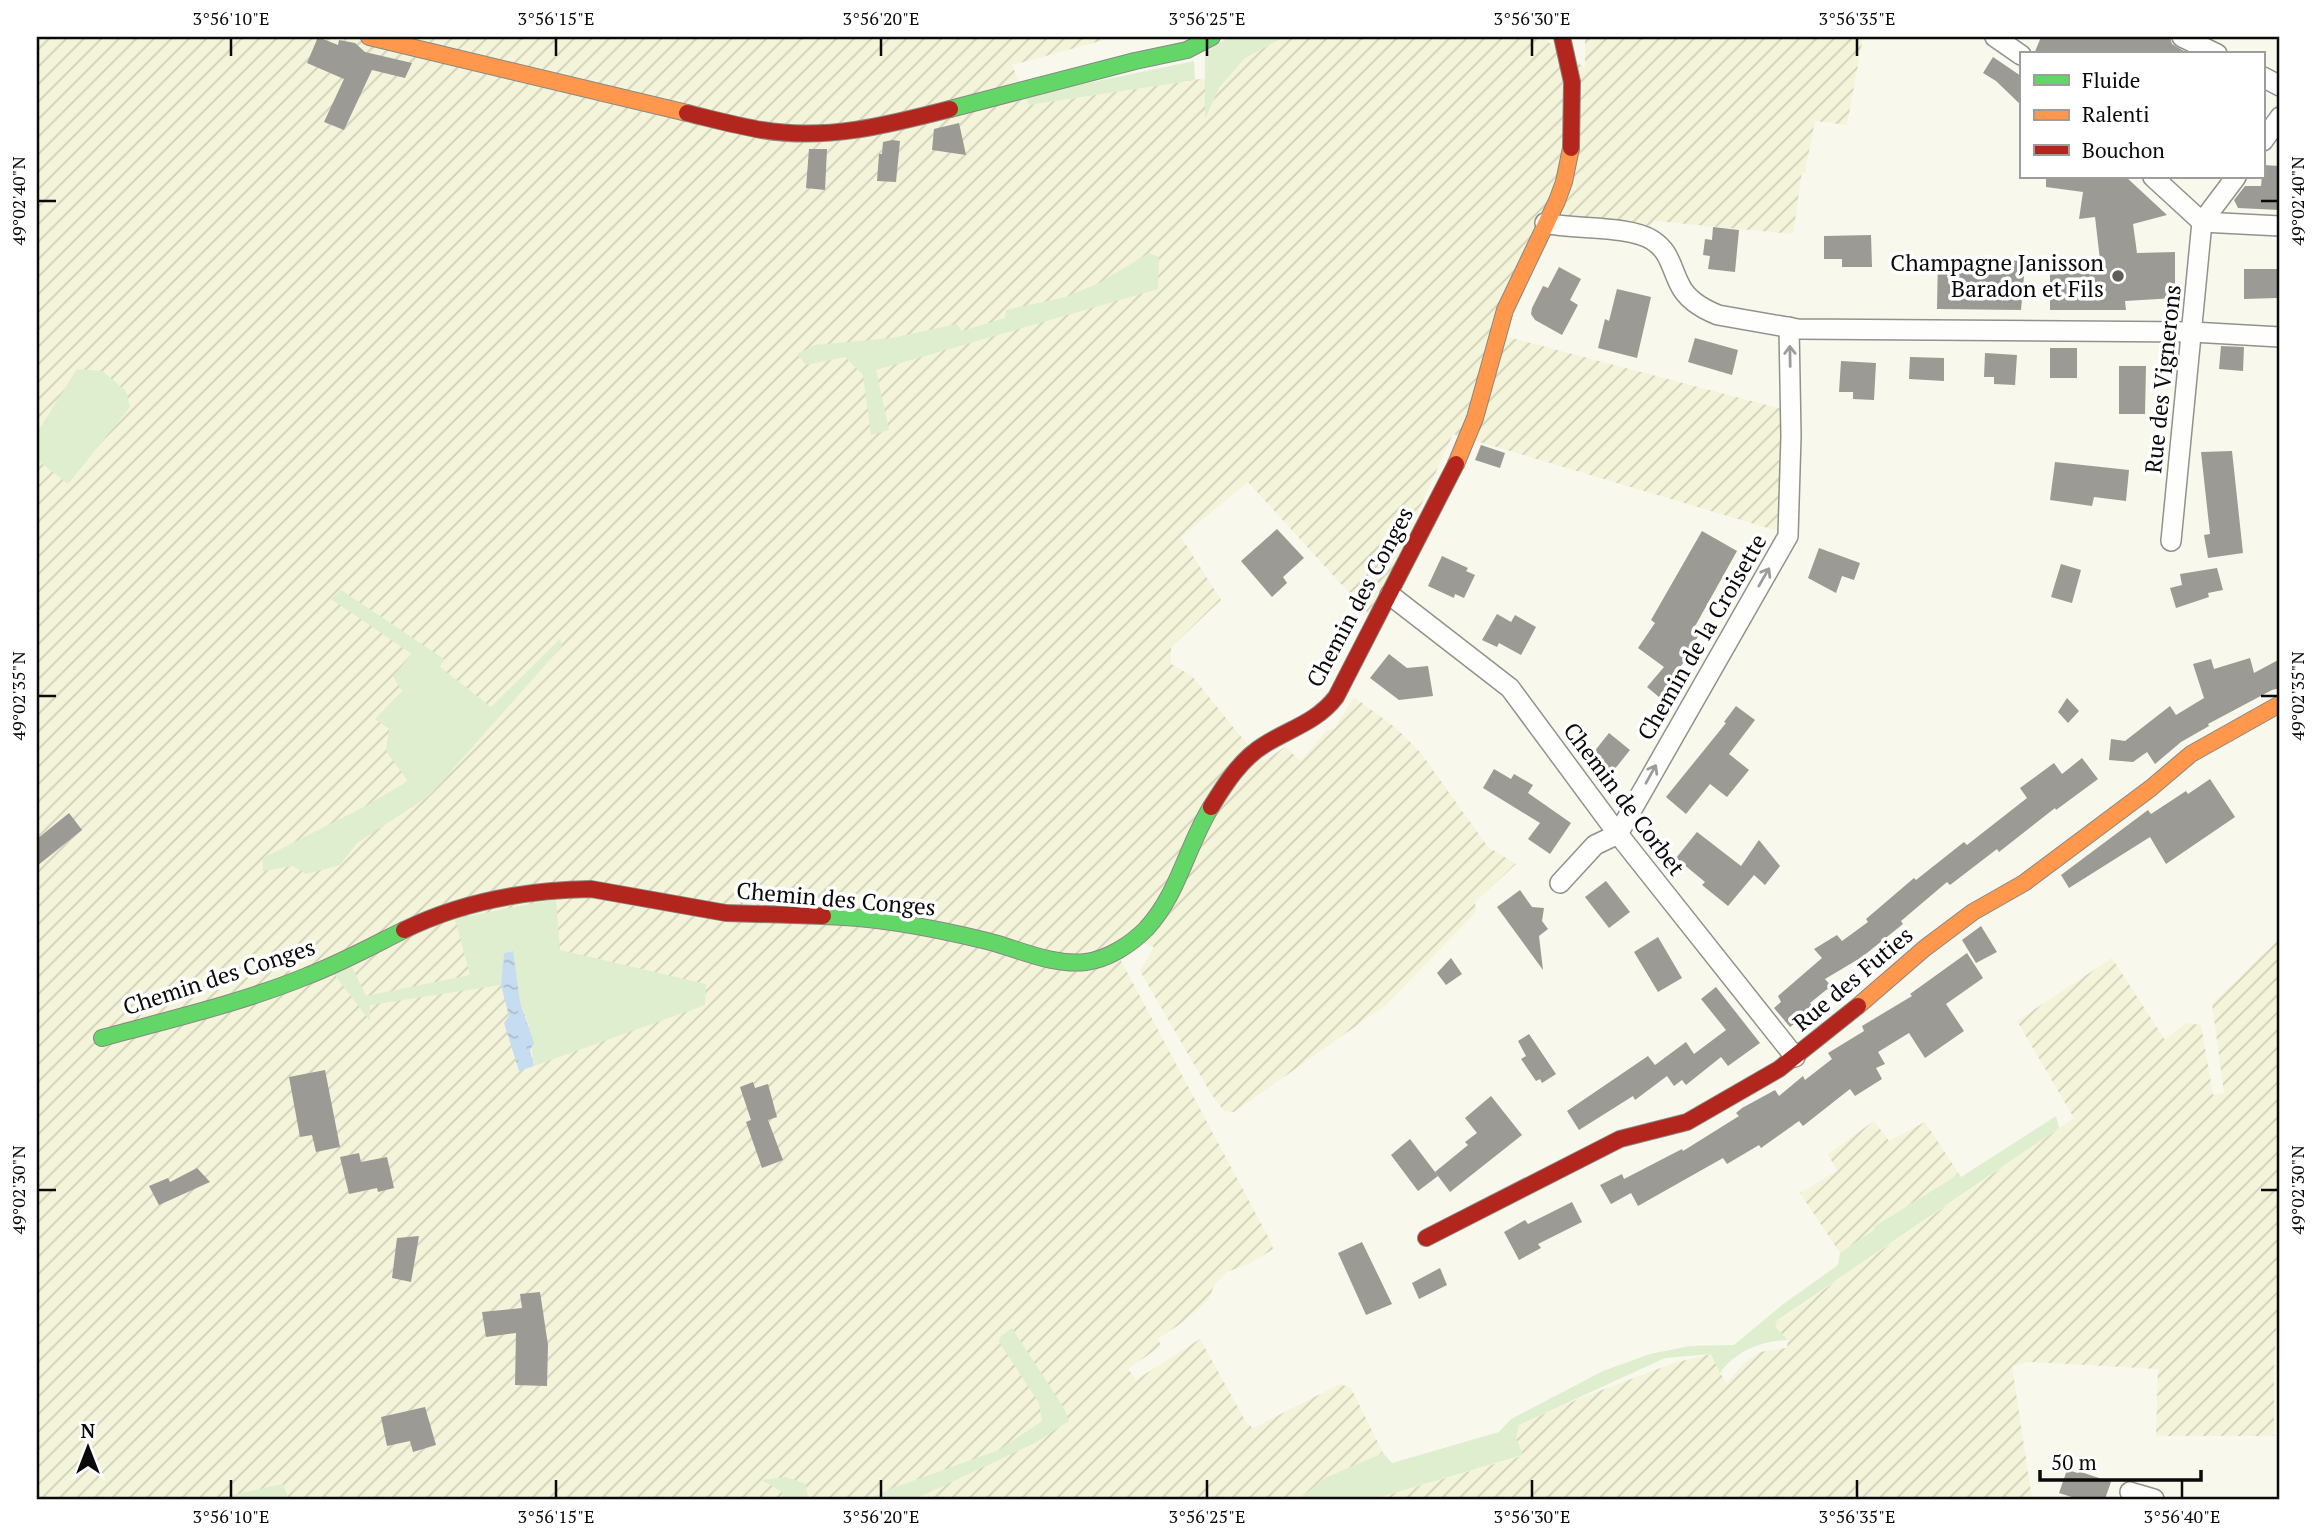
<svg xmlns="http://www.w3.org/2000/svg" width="2317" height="1536" viewBox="0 0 2317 1536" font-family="'PT Serif',serif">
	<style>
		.farmland { fill: url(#farmland-furrows) }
		.grass { fill: #deeece }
		.water { fill: url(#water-ripples) }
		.building { fill: #9b9a94 }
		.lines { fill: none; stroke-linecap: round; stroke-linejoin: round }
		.street-casing { stroke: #92918c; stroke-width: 22 }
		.fast-casing { stroke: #888883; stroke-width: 18 }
		.slow-casing { stroke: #888883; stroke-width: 18 }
		.jam-casing { stroke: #888883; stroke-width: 18 }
		.street { stroke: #fefefc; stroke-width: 19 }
		.fast { stroke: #63d668; stroke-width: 16 }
		.slow { stroke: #ff974d; stroke-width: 16 }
		.jam { stroke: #b3261e; stroke-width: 16 }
		.oneway { stroke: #9c9c9b }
		.ticks { fill: none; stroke: #0a0a0a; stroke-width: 2.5 }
		.poi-dot { fill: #5e5d59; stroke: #fff; stroke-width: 2.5 }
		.labels { text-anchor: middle; stroke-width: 7; stroke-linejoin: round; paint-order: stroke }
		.poi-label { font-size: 23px; fill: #0a0a0a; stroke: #fff; text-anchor: end }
		.street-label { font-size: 23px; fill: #0a0a0a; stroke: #fff }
		.neatline { fill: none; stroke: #0a0a0a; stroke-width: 2.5 }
		.ticks-label { font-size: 18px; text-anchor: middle; fill: #0a0a0a }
	</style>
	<defs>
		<pattern id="farmland-furrows" width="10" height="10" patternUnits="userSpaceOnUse" patternTransform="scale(1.75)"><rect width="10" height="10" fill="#f4f4da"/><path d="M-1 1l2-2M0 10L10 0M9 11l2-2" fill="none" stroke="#d0d0ba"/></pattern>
		<pattern id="water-ripples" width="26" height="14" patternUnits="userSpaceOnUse" patternTransform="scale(1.75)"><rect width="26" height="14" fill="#c6dcf0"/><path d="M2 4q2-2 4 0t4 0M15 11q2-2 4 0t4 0" fill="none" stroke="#a9bbcc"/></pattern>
	</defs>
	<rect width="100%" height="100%" fill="#f9f8ed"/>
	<!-- farmland -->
	<g class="farmland">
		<polygon points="37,37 1115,37 1012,65 1029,105 1206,78 1205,117 1219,88 1245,58 1284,37 1541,37 1585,68 1585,37 1863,37 1847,125 1815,121 1805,172 1802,172 1793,234 1655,221 1649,227 1569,219 1559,210 1493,333 1782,409 1778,531 1453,434 1371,617 1248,482 1181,537 1221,600 1171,647 1171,664 1192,676 1242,738 1264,761 1285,747 1301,761 1327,730 1335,728 1354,697 1396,728 1420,752 1488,847 1516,864 1475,902 1476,912 1386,1005 1234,1112 1224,1111 1210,1092 1140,971 1154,947 1142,942 1119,957 1271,1242 1273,1249 1251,1263 1227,1272 1215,1284 1208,1300 1183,1322 1158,1339 1161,1346 1128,1369 1136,1380 1200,1339 1246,1422 1253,1428 1340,1384 1351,1388 1383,1453 1327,1477 1299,1499 37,1499"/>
		<polygon points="2280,938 2280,1262 2274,1370 2274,1436 2156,1436 2158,1369 2030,1362 2012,1366 2032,1499 1374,1499 1522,1456 1515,1438 1519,1425 1583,1397 1674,1363 1711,1354 1726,1384 1744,1363 1760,1352 1787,1348 1788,1340 1777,1329 1775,1323 2074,1118 2017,1021 2112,958 2165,1040 2186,1023 2201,1025 2213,1095 2224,1093 2212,1004"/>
		<polygon points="1874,1121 1889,1141 1925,1122 1959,1174 1875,1226 1874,1230 1840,1253 1800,1193 1837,1171 1828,1154"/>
	</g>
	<!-- grass -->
	<g class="grass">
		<polygon points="1229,37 1284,37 1245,58 1219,88 1205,119 1205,52"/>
		<polygon points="1194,61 1195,80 1029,105 1025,96"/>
		<polygon points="1149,253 1159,257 1158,289 876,370 889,430 871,435 863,375 845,357 806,365 797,354 815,345 892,338 957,324 962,331 1005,318 1006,310 1066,297 1099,283"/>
		<polygon points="77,369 102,371 126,391 130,407 68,484 37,460 37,433"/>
		<polygon points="341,590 444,659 440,667 491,707 560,639 562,646 429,796 357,843 340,865 306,874 293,866 263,871 263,858 364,807 408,781 386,751 389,729 375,719 402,691 393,676 412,654 331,599"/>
		<polygon points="556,899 560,950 706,984 705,1005 534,1066 529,1025 520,1002 512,951 504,953 501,985 370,1005 370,1021 333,973 351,965 366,996 470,975 455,919"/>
		<path d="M 2056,1116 L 2059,1128 L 1775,1322 L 1777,1329 L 1788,1340 C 1761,1341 1736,1351 1720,1373 L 1711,1354 L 1665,1358 L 1519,1425 L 1516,1438 L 1523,1455 L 1374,1499 L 1299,1499 L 1327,1477 L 1383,1453 L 1392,1463 L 1499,1432 L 1511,1419 L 1603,1371 L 1650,1354 L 1690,1346 L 1734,1345 L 1782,1305 L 1838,1265 L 1840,1253 L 1874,1230 L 1875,1226 L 1959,1174 L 1961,1177 Z"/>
		<polygon points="1012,1328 1064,1408 1069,1421 1035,1443 915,1499 869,1499 890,1489 999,1450 1042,1421 1039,1403 999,1342 1001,1336"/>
		<polygon points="786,1477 806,1484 808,1499 783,1499 782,1492 762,1480"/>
		<polygon points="283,1484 289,1499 214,1499"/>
	</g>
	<!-- water -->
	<polygon class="water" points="513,951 520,1002 534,1043 530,1050 534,1066 519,1071 504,1023 509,1016 501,985 504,953"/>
	<!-- building -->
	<g class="building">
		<polygon points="318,37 338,45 339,40 355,43 365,52 412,63 405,78 372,70 344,130 324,122 344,79 307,63"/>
		<polygon points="2041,37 2170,37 2172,44 2189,54 2034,54"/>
		<polygon points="1993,57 2021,76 2021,105 1996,81 1983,73"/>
		<polygon points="959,123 966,155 932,150 934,129"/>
		<polygon points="892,140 900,141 896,182 877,181 879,154 882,154 883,142"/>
		<polygon points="809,149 827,149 825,190 806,188"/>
		<polygon points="2263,165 2280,166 2280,210 2238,208 2234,200 2245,186 2261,186"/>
		<polygon points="2046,177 2126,177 2167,215 2133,224 2137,253 2175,252 2175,298 2125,301 2126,310 2050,310 2050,263 2100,260 2095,217 2079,219 2083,192 2046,187"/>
		<polygon points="1713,227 1739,230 1735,272 1708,269 1710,256 1703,255 1705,239 1712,240"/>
		<polygon points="1871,235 1872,267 1842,267 1842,259 1824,259 1824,236"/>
		<polygon points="1938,256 2022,261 2022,265 2025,265 2021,310 1937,309"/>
		<polygon points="1559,267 1581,279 1570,300 1578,305 1562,335 1535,320 1531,314 1532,308 1543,286 1548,288"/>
		<polygon points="2244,269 2278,269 2277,298 2244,299"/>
		<polygon points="1617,289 1651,297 1637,358 1598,348 1605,319 1609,321"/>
		<polygon points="1695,338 1738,350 1732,375 1688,362"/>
		<polygon points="2221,346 2244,347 2243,371 2219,369"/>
		<rect x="2050" y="348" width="27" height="30"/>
		<polygon points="1985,353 2017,355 2015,385 1994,384 1994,377 1984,377"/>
		<polygon points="1910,357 1944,358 1944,381 1909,379"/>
		<polygon points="1841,361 1876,363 1874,400 1853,399 1853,392 1839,392"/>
		<polygon points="2119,366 2146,366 2145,414 2119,414"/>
		<polygon points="1481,445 1505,453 1500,468 1475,460"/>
		<polygon points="2232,451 2243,553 2208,558 2204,535 2210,534 2201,452"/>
		<polygon points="2055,462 2129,470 2126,501 2094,497 2092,506 2050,500"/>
		<polygon points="1277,529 1304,558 1283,577 1287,583 1272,597 1241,561"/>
		<polygon points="1702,531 1737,551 1694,628 1701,632 1688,652 1690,655 1679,668 1687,675 1665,702 1647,687 1664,667 1638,648 1655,623 1651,620"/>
		<polygon points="1819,548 1860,563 1854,580 1842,576 1836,593 1808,578"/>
		<polygon points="1442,556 1468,568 1466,571 1475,575 1464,598 1455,594 1454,598 1428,586"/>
		<polygon points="2061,564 2081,570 2072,603 2051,597"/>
		<polygon points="2217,568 2223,590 2208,593 2209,597 2176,608 2170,588 2182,585 2180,574"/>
		<polygon points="1497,614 1511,622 1515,615 1536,627 1521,655 1499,643 1497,647 1482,640"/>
		<polygon points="1389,654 1407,668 1428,666 1433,696 1399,700 1370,678"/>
		<polygon points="2250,658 2254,673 2280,659 2280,688 2272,690 2208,724 2209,726 2181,742 2155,764 2147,752 2133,762 2109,760 2111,739 2125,741 2170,706 2176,715 2204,698 2193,664 2211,659 2214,669"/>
		<polygon points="2067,698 2079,711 2068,723 2058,712"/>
		<polygon points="1736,706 1755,720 1729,754 1749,770 1727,797 1710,784 1686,814 1666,797 1726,723 1724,722"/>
		<polygon points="1609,733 1630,750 1606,780 1586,762"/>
		<polygon points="2082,758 2098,779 2056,810 2055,808 1999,852 1997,849 1950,885 1947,882 1901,921 1903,924 1862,957 1825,979 1831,986 1810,1003 1817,1012 1800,1026 1797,1022 1790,1027 1774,1008 1781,1002 1778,996 1822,958 1814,949 1837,935 1842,941 1868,922 1866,919 1914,878 1916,880 1964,842 1967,845 2027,798 2020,788 2054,763 2062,774"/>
		<polygon points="1494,769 1511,779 1514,774 1533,785 1528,793 1571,823 1550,854 1528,839 1540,823 1483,788"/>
		<polygon points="2210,779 2235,817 2166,864 2150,837 2069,888 2061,875 2148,810 2151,814 2186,791 2188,794"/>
		<polygon points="69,813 82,830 37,866 37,839"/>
		<polygon points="1697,832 1741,866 1759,840 1780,866 1765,885 1754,875 1728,906 1702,885 1705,882 1676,858"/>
		<polygon points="1606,881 1630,912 1609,928 1585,897"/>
		<polygon points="1520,890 1532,907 1544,908 1542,921 1548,929 1539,936 1543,970 1497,907"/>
		<polygon points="1981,926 1997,952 1976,963 1962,940"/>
		<polygon points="1658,937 1682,978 1658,992 1634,952"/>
		<polygon points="1967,953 1983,978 1946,1004 1964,1031 1925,1058 1909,1033 1878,1052 1885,1064 1876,1068 1882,1079 1855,1096 1850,1089 1803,1126 1799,1121 1761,1148 1759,1145 1727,1164 1723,1158 1638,1206 1631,1193 1611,1204 1600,1185 1622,1174 1624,1179 1682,1149 1683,1151 1739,1116 1736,1113 1742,1108 1775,1090 1779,1096 1803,1076 1805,1080 1832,1059 1828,1053 1864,1031 1862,1026 1912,996 1910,994"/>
		<polygon points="1451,958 1462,974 1446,985 1437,973"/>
		<polygon points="1716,987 1760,1043 1728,1066 1721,1057 1686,1085 1682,1080 1674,1086 1667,1076 1635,1100 1633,1096 1579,1130 1567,1111 1648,1056 1655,1065 1686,1042 1694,1054 1726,1030 1701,999"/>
		<polygon points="1529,1034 1556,1074 1542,1083 1540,1079 1536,1081 1521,1059 1526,1056 1518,1041"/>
		<polygon points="325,1070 340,1147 316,1152 312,1135 300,1137 289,1077"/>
		<polygon points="753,1082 755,1088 768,1084 777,1117 768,1120 783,1160 762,1168 746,1122 751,1120 740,1087"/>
		<polygon points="1491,1096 1522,1135 1450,1192 1435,1172 1468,1145 1465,1142 1477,1133 1465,1118"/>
		<polygon points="1410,1139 1438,1176 1418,1191 1391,1155"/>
		<polygon points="359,1153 361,1162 387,1157 394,1188 378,1192 377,1188 349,1194 340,1157"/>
		<polygon points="197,1168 210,1182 159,1205 149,1186 168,1178 170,1182"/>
		<polygon points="1572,1202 1582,1222 1538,1244 1541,1248 1519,1260 1504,1232 1525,1220 1528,1224"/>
		<polygon points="419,1236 411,1282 392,1278 397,1238"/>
		<polygon points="1362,1242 1392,1304 1366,1315 1338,1253"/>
		<polygon points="1440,1268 1447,1285 1419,1299 1412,1283"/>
		<polygon points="540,1292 548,1345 547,1386 515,1385 516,1333 486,1337 482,1312 522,1308 520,1294"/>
		<polygon points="425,1407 436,1445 413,1452 410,1441 387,1446 381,1417"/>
		<polygon points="2067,1470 2078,1473 2078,1471 2111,1482 2105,1499 2078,1499 2059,1493"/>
	</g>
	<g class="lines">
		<defs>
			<g id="street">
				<polyline points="1995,37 2021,55"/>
				<polyline points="2182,37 2217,54"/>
				<polyline points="2263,77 2280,86"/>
				<polyline points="2263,141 2280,117"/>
				<polyline points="2153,177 2202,222"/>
				<polyline points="2202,222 2280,226"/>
				<polyline points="2202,222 2236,177"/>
				<path d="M 1545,223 C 1574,230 1628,225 1652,240 C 1670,251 1671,268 1680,285 C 1687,300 1703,309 1718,315 L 1798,329 L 2192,332 L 2280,337"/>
				<polyline points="2171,541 2202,222"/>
				<polyline points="1390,595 1510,688 1618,834 1795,1057"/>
				<polyline points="1560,883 1595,845 1618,834 1788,536 1791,436 1789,327"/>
				<polyline points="2130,1492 2154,1499"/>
			</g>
			<g id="fast">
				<polyline points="950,109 1135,61 1187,50 1212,37"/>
				<path d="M 823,916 C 878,917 934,928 987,941 C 1019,949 1052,966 1086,962 C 1108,959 1130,945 1146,929 C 1178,895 1187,846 1211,807"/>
				<path d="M 102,1038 C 171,1019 241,1003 307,976 C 341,963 372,946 404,930"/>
			</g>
			<g id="slow">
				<polyline points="369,37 687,113"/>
				<polyline points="1456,464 1475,418 1505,310 1557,201 1564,182 1571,148"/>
				<polyline points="1858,1006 1925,948 1973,912 2024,883 2151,788 2191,754 2280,704"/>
			</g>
			<g id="jam">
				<polyline points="1562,37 1572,82 1571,148"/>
				<path d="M 687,113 C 712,119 737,126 762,130 C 826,141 888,125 950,109"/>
				<path d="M 1211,807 C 1225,784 1241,759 1264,745 C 1289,729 1317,722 1336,697 L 1456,464"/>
				<path d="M 404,930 C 463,901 525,890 591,889 L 726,913 L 823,916"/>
				<polyline points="1426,1238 1620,1139 1687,1122 1779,1069 1858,1006"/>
			</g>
		</defs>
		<!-- street casing -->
		<use href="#street" class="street-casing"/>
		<!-- fast casing -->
		<use href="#fast" class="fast-casing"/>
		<!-- slow casing -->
		<use href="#slow" class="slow-casing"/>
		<!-- jam casing -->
		<use href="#jam" class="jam-casing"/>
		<!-- street -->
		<use href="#street" class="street"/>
		<!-- fast -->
		<use href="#fast" class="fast"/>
		<!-- slow -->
		<use href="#slow" class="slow"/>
		<!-- jam -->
		<use href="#jam" class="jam"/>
	</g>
	<!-- one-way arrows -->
	<defs><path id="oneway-shaft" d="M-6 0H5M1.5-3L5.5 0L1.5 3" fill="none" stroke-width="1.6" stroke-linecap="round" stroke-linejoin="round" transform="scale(1.75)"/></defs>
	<g class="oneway">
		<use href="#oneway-shaft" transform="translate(1790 356) rotate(-91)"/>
		<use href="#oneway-shaft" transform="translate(1764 577) rotate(-60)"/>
		<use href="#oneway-shaft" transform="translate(1651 774) rotate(-61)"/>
	</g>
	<!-- ticks -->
	<path class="ticks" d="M 231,38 L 231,56M 556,38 L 556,56M 881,38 L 881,56M 1207,38 L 1207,56M 1532,38 L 1532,56M 1857,38 L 1857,56M 38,201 L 56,201M 2261,201 L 2278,201M 38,696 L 56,696M 2261,696 L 2278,696M 38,1190 L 56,1190M 2261,1190 L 2278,1190M 231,1480 L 231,1498M 556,1480 L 556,1498M 881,1480 L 881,1498M 1207,1480 L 1207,1498M 1532,1480 L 1532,1498M 1857,1480 L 1857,1498M 2182,1480 L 2182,1498"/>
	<!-- markers -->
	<circle class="poi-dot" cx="2118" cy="276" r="7"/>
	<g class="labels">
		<!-- poi labels -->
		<g class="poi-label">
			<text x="2104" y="271">Champagne Janisson<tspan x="2104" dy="26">Baradon et Fils</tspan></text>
		</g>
		<!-- street labels -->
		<g class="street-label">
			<text transform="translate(2163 379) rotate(-84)" y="8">Rue des Vignerons</text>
			<text transform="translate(1360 597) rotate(-62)" y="8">Chemin des Conges</text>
			<text transform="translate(1702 637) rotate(-60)" y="8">Chemin de la Croisette</text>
			<text transform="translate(1624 799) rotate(53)" y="8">Chemin de Corbet</text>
			<text transform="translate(836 899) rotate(5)" y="8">Chemin des Conges</text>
			<text transform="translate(219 977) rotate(-18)" y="8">Chemin des Conges</text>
			<text transform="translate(1853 979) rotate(-40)" y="8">Rue des Futies</text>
		</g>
	</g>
	<!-- border -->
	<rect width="2317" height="1536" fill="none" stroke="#ffffff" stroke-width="77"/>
	<!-- legend -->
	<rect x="2020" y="52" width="245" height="126" fill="#ffffff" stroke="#9d9d9d" stroke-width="2"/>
	<rect x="2034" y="75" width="35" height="10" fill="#63d668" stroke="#9d9d9d" stroke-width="2"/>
	<text x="2082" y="88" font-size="21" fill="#0a0a0a">Fluide</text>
	<rect x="2034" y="110" width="35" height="10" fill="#ff974d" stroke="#9d9d9d" stroke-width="2"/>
	<text x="2082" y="122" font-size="21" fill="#0a0a0a">Ralenti</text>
	<rect x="2034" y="145" width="35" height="10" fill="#b3261e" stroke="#9d9d9d" stroke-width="2"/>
	<text x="2082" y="158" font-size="21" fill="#0a0a0a">Bouchon</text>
	<!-- north arrow -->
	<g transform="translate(88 1448)" stroke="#ffffff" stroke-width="5" paint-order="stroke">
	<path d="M0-5L12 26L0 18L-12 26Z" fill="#0a0a0a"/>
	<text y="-10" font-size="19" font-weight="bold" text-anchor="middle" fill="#0a0a0a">N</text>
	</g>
	<!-- scale -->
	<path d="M2040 1470v10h161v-10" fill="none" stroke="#0a0a0a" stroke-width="3.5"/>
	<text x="2051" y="1470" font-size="21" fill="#0a0a0a" stroke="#ffffff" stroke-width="5" paint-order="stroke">50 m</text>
	<rect x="38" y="38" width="2240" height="1460" class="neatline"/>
	<g class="ticks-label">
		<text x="231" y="25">3°56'10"E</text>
		<text x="556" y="25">3°56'15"E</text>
		<text x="881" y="25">3°56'20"E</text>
		<text x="1207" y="25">3°56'25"E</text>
		<text x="1532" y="25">3°56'30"E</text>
		<text x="1857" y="25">3°56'35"E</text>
		<text transform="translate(19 201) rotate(-90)" y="6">49°02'40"N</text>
		<text transform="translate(2298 201) rotate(-90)" y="6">49°02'40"N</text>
		<text transform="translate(19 696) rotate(-90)" y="6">49°02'35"N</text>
		<text transform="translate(2298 696) rotate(-90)" y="6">49°02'35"N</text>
		<text transform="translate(19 1190) rotate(-90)" y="6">49°02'30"N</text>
		<text transform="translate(2298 1190) rotate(-90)" y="6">49°02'30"N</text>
		<text x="231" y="1523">3°56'10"E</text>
		<text x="556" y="1523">3°56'15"E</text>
		<text x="881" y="1523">3°56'20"E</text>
		<text x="1207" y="1523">3°56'25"E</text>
		<text x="1532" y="1523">3°56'30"E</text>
		<text x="1857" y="1523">3°56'35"E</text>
		<text x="2182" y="1523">3°56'40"E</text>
	</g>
</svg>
